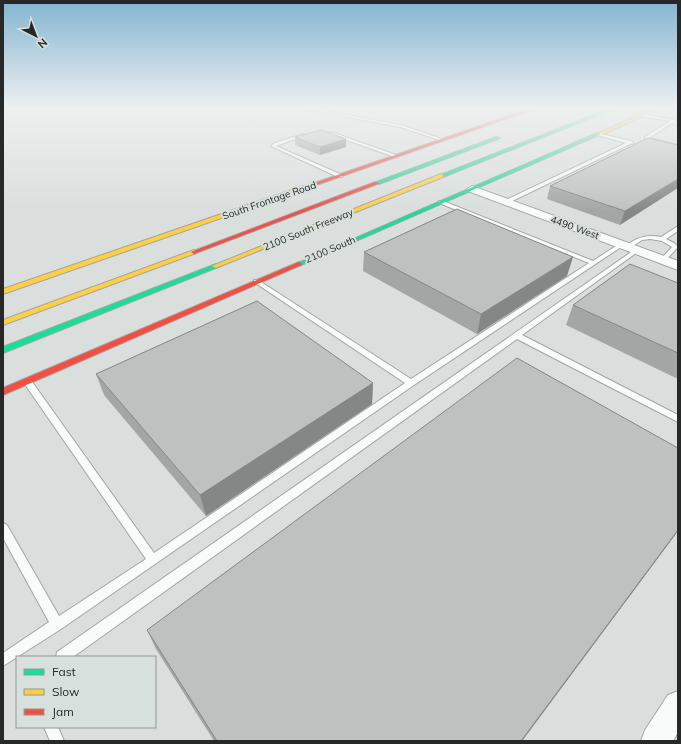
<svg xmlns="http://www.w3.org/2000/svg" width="681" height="744" viewBox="0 0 681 744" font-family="Mulish,sans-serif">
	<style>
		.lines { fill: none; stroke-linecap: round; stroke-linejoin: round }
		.lane-casing { stroke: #a2a5a4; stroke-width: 2 }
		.street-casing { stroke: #a2a5a4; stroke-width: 2 }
		.fast-casing { stroke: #a2a5a4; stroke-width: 2 }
		.slow-casing { stroke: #a2a5a4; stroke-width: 2 }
		.jam-casing { stroke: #a2a5a4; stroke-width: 2 }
		.lane { fill: #f9fafa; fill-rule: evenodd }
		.street { fill: #f9fafa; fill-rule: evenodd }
		.fast { fill: #16e098; fill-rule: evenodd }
		.slow { fill: #ffcf43; fill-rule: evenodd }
		.jam { fill: #f24e42; fill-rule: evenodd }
		.wall { fill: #a3a6a5 }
		.shaded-wall { fill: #858786 }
		.building { fill: #bec1c0; stroke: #858786 }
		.labels { text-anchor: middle; stroke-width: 4; stroke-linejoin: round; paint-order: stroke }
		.far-street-label { font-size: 10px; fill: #262928; stroke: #d8e0de }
	</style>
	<rect width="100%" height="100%" fill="#dadedd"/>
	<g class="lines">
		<defs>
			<g id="lane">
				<polygon points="301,108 308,108 401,125 445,140 442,141 400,127"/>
				<polygon points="641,114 675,120 675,122 678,123 678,125 672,123 649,138 678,145 678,147 645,139 645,137 670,121 640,116"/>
				<polygon points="322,132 334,133 399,156 395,157 332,135 321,134"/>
				<polygon points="597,133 631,141 634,143 630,144 508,203 504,203 504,201 626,143 597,135"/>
				<polygon points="303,134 306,135 276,146 342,175 342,177 338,177 271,146 275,143"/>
				<polygon points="439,201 443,201 593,261 619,244 623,244 624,245 414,385 61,629 3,666 3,653 49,622 3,538 3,523 7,525 59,616 146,559 24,383 23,381 24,379 30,379 154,553 405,383 254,282 254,280 258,280 411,379 589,263 439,203"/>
				<path d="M 678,226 L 678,231 L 666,239 L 674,243 L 678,247 L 665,261 L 663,262 L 660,260 L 672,247 L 662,241 L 650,239 L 642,240 L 630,248 L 628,249 L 625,247 C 636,237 647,234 661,237 Z"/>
				<polygon points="637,248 640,250 639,251 522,335 678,415 678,422 517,339 73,657 56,657 57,652"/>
				<polygon points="44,727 58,727 64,741 50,741"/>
			</g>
			<g id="street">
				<polygon points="472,186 678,261 678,270 468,191 467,189"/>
				<polygon points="678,691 678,732 673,741 641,741 645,730 668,695"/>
			</g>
			<g id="fast">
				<polygon points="611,108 616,108 443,177 438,176"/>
				<polygon points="597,133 601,134 301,265 299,266 296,264"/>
				<polygon points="496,137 500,138 379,184 374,183"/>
				<polygon points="216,264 220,266 218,267 3,353 3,347"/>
			</g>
			<g id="slow">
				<polygon points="655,108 660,108 601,135 597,134"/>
				<polygon points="441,174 443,175 443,177 218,267 216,268 212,266"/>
				<polygon points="303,186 305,187 305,189 3,294 3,289"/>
				<polygon points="194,250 196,251 196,253 3,325 3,320"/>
			</g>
			<g id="jam">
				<polygon points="531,108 537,108 305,189 300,188"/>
				<polygon points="375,182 380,183 196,253 194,254 191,252"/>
				<polygon points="299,262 302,264 301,265 3,395 3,388"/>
			</g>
		</defs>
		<!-- lane casing -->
		<use href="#lane" class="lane-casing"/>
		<!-- street casing -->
		<use href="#street" class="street-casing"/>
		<!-- fast casing -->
		<use href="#fast" class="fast-casing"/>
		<!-- slow casing -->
		<use href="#slow" class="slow-casing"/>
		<!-- jam casing -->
		<use href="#jam" class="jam-casing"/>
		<!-- lane -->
		<use href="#lane" class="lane"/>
		<!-- street -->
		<use href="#street" class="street"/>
		<!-- fast -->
		<use href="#fast" class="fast"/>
		<!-- slow -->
		<use href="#slow" class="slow"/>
		<!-- jam -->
		<use href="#jam" class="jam"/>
	</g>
	<!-- wall -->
	<g class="wall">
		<polygon points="295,137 346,139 346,147 320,155 295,145"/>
		<polygon points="678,145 620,225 547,199 550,186"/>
		<polygon points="364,252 567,276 477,334 363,271"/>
		<polygon points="678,283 678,379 566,325 573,305"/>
		<polygon points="96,374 373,383 372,404 206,516 104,395"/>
		<polygon points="678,531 522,741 214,741 156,649 147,630"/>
	</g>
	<!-- shaded-wall -->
	<g class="shaded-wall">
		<polygon points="346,139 346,147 320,155 320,147"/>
		<polygon points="678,179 678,188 620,225 625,211"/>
		<polygon points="573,257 567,276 477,334 481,314"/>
		<polygon points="373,383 372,404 206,516 200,495"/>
		<polygon points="678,530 678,531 522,741 521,741"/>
	</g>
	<!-- building -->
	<g class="building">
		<polygon points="321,130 346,139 320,147 295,137"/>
		<polygon points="648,138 678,145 678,179 625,211 550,186"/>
		<polygon points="457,209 573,257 481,314 364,252"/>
		<polygon points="630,264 678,283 678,353 573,305"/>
		<polygon points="257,301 373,383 200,495 96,374"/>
		<polygon points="517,358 678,448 678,530 521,741 217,741 147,630"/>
	</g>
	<!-- sky -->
	<linearGradient id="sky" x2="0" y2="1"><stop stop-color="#84b4d0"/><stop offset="0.51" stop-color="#eef0f0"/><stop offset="1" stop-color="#eef0f0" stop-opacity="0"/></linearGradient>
	<rect width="681" height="212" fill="url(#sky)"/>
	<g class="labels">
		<!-- far-street labels -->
		<g class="far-street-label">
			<text transform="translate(269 200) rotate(-19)" y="4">South Frontage Road</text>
			<text transform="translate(575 227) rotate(20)" y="4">4490 West</text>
			<text transform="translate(308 229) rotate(-22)" y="4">2100 South Freeway</text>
			<text transform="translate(330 249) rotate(-23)" y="4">2100 South</text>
		</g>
	</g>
	<!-- border -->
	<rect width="681" height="744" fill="none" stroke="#262928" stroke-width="8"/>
	<!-- legend -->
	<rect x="16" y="656" width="140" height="72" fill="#d8e0de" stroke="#919795"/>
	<rect x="24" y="669" width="20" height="6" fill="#16e098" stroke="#919795"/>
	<text x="52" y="676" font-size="12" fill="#262928">Fast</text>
	<rect x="24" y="689" width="20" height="6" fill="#ffcf43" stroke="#919795"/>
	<text x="52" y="696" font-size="12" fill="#262928">Slow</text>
	<rect x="24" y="709" width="20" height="6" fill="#f24e42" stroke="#919795"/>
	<text x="52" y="716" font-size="12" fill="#262928">Jam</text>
	<!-- north arrow -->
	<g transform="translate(36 36) rotate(138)" stroke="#d8e0de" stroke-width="3" paint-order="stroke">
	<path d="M0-3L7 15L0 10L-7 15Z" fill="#262928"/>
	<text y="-6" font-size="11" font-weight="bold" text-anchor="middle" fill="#262928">N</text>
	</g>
</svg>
